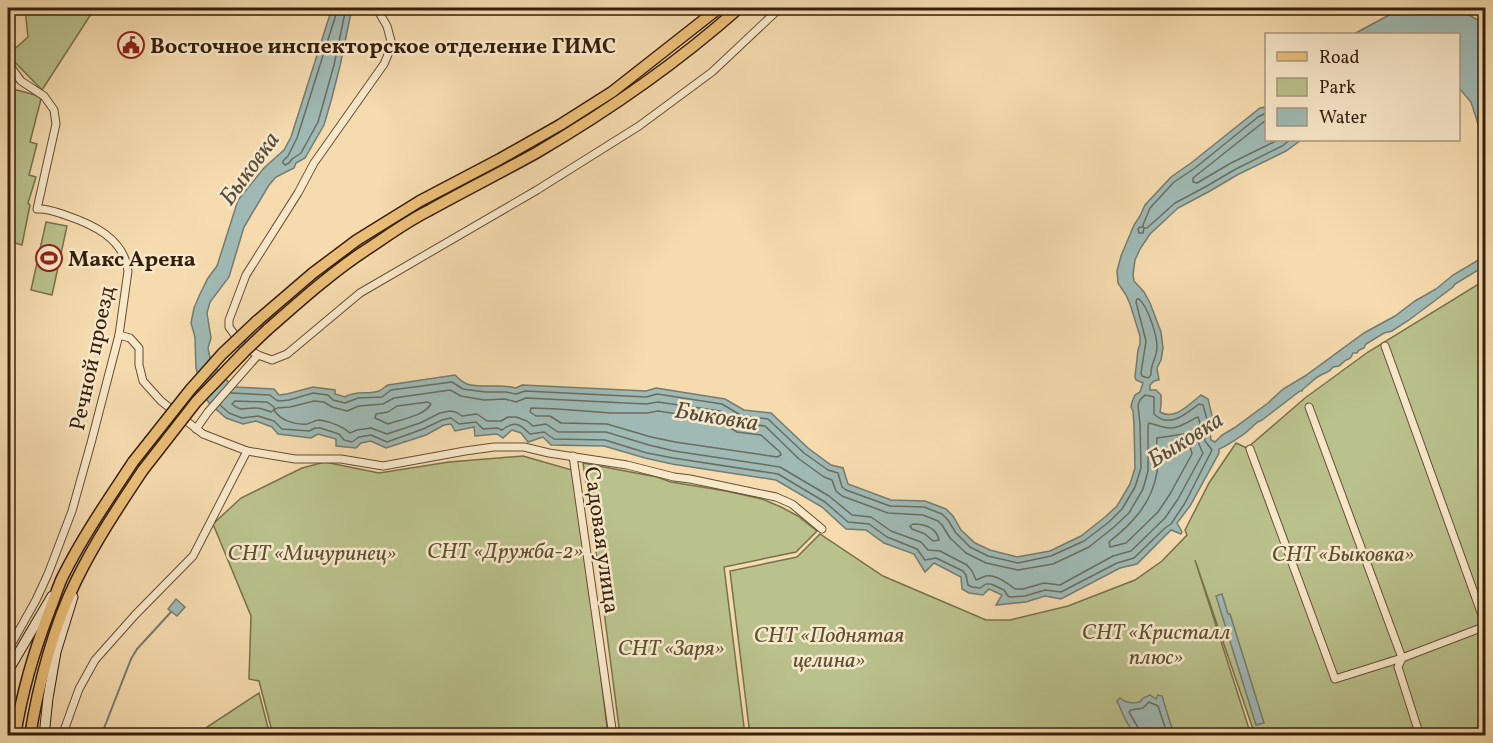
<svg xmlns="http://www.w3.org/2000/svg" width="1493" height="743" viewBox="0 0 1493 743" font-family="Vollkorn,serif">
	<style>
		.green { fill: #b9c18c; stroke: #78704c; stroke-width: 1.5 }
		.water { fill: #9fb9b4; stroke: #757b70; stroke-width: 1.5 }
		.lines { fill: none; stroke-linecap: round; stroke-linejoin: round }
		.shore { stroke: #6a6c60; stroke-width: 1.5 }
		.stream { stroke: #757b70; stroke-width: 2 }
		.minor-casing { stroke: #664d34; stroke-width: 9 }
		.secondary-casing { stroke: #361e0b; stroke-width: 11 }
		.primary-casing { stroke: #361e0b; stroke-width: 13 }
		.minor { stroke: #f8e8ca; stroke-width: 7 }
		.secondary { stroke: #f8e8ca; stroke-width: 9 }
		.primary { stroke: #eabe77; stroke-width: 10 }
		.primary-bridge-casing { stroke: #361e0b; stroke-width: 13; stroke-linecap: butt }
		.primary-bridge { stroke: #eabe77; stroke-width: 10 }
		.labels { text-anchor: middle; stroke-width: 5; stroke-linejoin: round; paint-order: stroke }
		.poi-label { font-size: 22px; font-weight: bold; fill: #361e0b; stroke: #f8e8ca; text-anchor: start }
		.street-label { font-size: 22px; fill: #361e0b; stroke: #f8e8ca }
		.park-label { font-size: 22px; font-style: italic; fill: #5d4f32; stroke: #f8e8ca }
		.water-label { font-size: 24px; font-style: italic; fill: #564c3e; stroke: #f8e8ca }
	</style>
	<rect width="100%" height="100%" fill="#f5dbae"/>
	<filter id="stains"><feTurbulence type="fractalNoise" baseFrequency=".00333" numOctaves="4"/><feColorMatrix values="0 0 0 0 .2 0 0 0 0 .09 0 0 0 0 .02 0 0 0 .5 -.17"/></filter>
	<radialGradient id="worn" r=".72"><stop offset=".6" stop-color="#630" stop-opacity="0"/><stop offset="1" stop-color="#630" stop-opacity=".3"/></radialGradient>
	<!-- green -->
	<g class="green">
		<polygon points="25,8 95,8 42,90 8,55 28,37"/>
		<polygon points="17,90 35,95 41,99 30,142 37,144 29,175 36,177 28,203 30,205 22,245 8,241 8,91"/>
		<polygon points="46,222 67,226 52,295 31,290"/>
		<polygon points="1485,280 1485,735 1255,735 1195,560 1251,735 750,735 730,571 797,557 820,534 883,576 986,620 1010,620 1068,606 1135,580 1162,561 1187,535 1185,530 1209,483 1236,443 1247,448 1305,398 1368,352"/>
		<polygon points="523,456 572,470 591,597 608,735 273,735 259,681 249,679 251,616 213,524 241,498 302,468 325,462 379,473 449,462"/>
		<polygon points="583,463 657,477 671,482 726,491 762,499 781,507 798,516 817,531 796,552 724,567 745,735 620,735 600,580"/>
		<polygon points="259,693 270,735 195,735"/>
	</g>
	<!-- water -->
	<g class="water">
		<path d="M 332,8 L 352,8 L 340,66 L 331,101 L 324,125 L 305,158 L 296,163 L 294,168 L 276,177 L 269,185 L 244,227 L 229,277 L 210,302 L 207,313 L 211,338 L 208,348 L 211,363 L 233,387 L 274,389 L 279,395 L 287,394 L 313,387 L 335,390 L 335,394 L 345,397 C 356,390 368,395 379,391 C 381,390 386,386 388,385 L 455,375 C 458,378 462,382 467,384 C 483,389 500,383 516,388 L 522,385 L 646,391 L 656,388 L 725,399 L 744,410 L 771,413 L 808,448 L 831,465 L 843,468 L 848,484 L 891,500 L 925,501 L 946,509 L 953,516 L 961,530 L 975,543 L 990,550 L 1017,557 L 1050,551 L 1081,536 L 1105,517 L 1117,506 L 1130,484 L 1135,468 L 1134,425 L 1133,411 L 1131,407 L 1132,402 L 1135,395 L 1140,392 L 1143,383 L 1136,380 L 1135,377 L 1138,350 L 1140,344 L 1140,336 L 1130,304 L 1126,295 L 1118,283 L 1117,271 L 1121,256 L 1134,225 L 1140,216 L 1145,205 L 1171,177 L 1191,163 L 1260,108 L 1266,107 L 1266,140 L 1301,140 L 1286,151 L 1237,175 L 1210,191 L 1178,208 L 1150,234 L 1140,249 L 1135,260 L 1133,275 L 1134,281 L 1144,292 L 1150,303 L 1161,332 L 1163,348 L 1161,360 L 1157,368 L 1159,380 L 1154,381 L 1150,385 L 1150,390 L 1156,390 L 1161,395 L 1161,405 L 1160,412 C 1175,421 1189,404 1201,395 L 1208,399 L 1214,424 L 1210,433 L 1211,440 L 1215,442 L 1222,435 L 1234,428 L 1268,403 L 1283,389 L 1305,376 L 1364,333 L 1395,316 L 1415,301 L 1436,289 L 1453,275 L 1485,256 L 1485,263 L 1483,265 L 1480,269 L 1455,284 L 1453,287 L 1409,320 L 1392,331 L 1384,333 L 1366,344 L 1364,348 L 1359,350 L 1357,353 L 1353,353 C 1351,358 1350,359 1346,360 L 1339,366 L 1333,367 C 1329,373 1326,372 1321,375 C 1314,378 1309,385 1303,389 L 1302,391 L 1300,391 L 1262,420 C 1255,422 1255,425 1250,429 C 1245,434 1225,447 1219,449 L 1219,453 L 1190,506 L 1177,523 L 1182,532 L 1181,534 L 1171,530 L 1137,564 L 1120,568 L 1061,599 L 1045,596 L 1026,602 L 996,605 L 1002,595 L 989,589 L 983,595 L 969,593 L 962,589 L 961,577 L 934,563 L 925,572 L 914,554 L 884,543 L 866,530 L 846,529 L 822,507 L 776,480 L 672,464 L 645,458 L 604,446 L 551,445 L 543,437 L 528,442 L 521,433 L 512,430 L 503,438 L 497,434 L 475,436 L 474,427 L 455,431 L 451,424 L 444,425 L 426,435 L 386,448 L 371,441 L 361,443 L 356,448 L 336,446 L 336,439 L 318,434 L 311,438 L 278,434 L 272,427 L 256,421 L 243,424 L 226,418 L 210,404 L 203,395 L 196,368 L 195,337 L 191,323 L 194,308 L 200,294 L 208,278 L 217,266 L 238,200 L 264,168 L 284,150 L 291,137 Z"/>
		<path d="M 1407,8 C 1438,7 1459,5 1485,25 L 1485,145 L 1471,102 L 1459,88 L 1458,34 L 1354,34 L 1389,15 Z"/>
		<polygon points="1222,594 1228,614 1230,614 1264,723 1256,725 1216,596"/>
		<polygon points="176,599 185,607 177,616 168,609"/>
		<path d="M 1150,695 L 1156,699 L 1158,695 L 1162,696 L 1174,735 L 1138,735 C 1127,728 1123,713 1117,701 L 1120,698 C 1127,704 1132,703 1140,702 L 1143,698 Z"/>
	</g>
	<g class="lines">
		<!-- shore -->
		<g class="shore">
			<polyline points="338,8 297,138 288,156 283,161 283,163 285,165 289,163 292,159 301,153 318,122 334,65 346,8"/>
			<polyline points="1266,113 1258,117 1195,168 1174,182 1150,208 1143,225 1143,227 1140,227 1138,229 1139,233 1143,233 1144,228 1147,228 1175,203 1207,186 1234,170 1282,146 1290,140"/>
			<polyline points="1266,120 1193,178 1193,182 1197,183 1231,163 1278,140"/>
			<path d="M 1139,299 C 1148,307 1157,335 1157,347 C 1157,358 1150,364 1151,375 L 1148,378 L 1142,376 L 1141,373 L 1146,341 L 1136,302 L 1137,299 Z"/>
			<path d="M 450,390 L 461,396 L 484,400 L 505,399 L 516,402 L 526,398 L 646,404 L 658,402 L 720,411 L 740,423 L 765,426 L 799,459 L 824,477 L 832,480 L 836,491 L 842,496 L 888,513 L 923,515 L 938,521 L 942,525 L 950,538 L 966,553 L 986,563 L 1018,570 L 1053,564 L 1089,547 L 1114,527 L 1129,513 L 1143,489 L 1148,471 L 1148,426 L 1149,423 C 1162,426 1170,432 1184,424 C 1190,422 1193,418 1198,417 L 1200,423 C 1196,434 1197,442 1203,453 L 1178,499 L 1165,518 L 1131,551 L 1113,556 L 1060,585 L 1044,583 L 1023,589 L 1015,589 C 1008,584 996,574 986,576 C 983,577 979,579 976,580 L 972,571 L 967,565 L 940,551 L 928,550 L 921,542 L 891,531 L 871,517 L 852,515 L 829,496 L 780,467 L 674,451 L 649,445 L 606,432 L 558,432 L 546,424 L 533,426 L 527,421 L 516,417 L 508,417 L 501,421 L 487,421 L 477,414 L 462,416 L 456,412 L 450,411 L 440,413 L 420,423 L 387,434 L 371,428 L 357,430 L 350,433 C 342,426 331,422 320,420 C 315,420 311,423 307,424 C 294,425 280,420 274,410 L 271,412 C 266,410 261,408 256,408 C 245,407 242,413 232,404 L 235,401 L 267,402 L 274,407 L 274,410 L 277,408 L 290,407 L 314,401 L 324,402 L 332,407 L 347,411 L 359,406 L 383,404 L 394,398 Z"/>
			<path d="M 428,402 L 431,404 C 424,416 402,419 388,424 L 375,418 L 376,414 L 388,412 L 397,406 Z"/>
			<path d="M 220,405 L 229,413 L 242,418 L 258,416 L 274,421 L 282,429 L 309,431 L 315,428 L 320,428 L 339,434 L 344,440 L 352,442 L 359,437 L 371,435 L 387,442 L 423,429 L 442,420 L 451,418 L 459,424 L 476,422 L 483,429 L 497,428 L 502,430 C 515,420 520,424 530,434 L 544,432 L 554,439 L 605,440 L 647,453 L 673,458 L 778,474 L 825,502 L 848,522 L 869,524 L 887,537 L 917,549 L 925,560 L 936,558 L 963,571 L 966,575 L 968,585 L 972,587 L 980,588 L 986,584 L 991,584 L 1004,590 L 1008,596 L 1010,597 L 1025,596 L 1045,590 L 1061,592 L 1117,563 L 1134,558 L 1165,528 L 1171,524 L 1185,503 L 1212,450 L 1205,441 L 1204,433 L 1208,423 L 1203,405 L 1199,404 C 1186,414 1169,429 1154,414 L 1154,397 L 1145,395 L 1140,400 L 1138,405 L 1140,424 L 1141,468 L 1135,487 L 1122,509 L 1109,522 L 1084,541 L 1051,556 L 1018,563 L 988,556 L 970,547 L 956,533 L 948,520 L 942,514 L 924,507 L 890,506 L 846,490 L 842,487 L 838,473 L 828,470 L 804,453 L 768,419 L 742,416 L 722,404 L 657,394 L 646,397 L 525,391 L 516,394 L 506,392 L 485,392 L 463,389 L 452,382 L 391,390 L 382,397 L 358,398 L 345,403 L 333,400 L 328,395 L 313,393 L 289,400 L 280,401 L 276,400 L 270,395 L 231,393"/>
			<polygon points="531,408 558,409 611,413 647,413 658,411 717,420 737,432 761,435 780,452 781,455 777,457 675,442 651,437 607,424 561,423 550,416 536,416 530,412"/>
			<path d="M 1184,434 L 1188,436 L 1192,454 L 1170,494 L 1158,512 L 1126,543 L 1110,547 L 1109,542 C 1133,523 1152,503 1157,472 C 1159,461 1156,449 1157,438 Z"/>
			<path d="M 913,524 C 925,524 936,527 939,540 L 933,541 L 925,534 L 912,529 L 910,526 Z"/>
			<polyline points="1141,736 1140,731 1129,712 1131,710 1143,708 1149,702 1158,706 1168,736"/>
		</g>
		<!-- stream -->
		<polyline class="stream" points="101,736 131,659 137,649 171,612"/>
		<defs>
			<g id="minor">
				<polyline points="378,8 377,9 387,26 392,45 384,64 314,163 298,193 246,275 229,320 229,327 242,345 258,355 272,360 287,354 360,293 537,190 639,126 712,72 780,8"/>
				<path d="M 8,63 L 21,81 L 44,96 L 54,110 L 56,124 L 37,209 C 47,208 56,212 65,215 C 92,224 124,238 128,271 L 119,335 L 91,443 L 72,511 L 48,574 L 36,600 L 8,650"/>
				<polyline points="119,335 130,338 139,348 139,365 143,381 161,401 203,434 247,451 295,459 341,459 383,466 465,451 494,447 524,447 549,453 627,465 674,477 690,479 776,497 792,504 822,529"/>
				<polyline points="1385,346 1486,626"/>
				<polyline points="1485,372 1486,373"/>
				<polyline points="1309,407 1402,658 1398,667 1420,736"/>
				<polyline points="196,429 208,412 258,355"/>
				<polyline points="1250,449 1335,679 1402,658 1486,626"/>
				<polyline points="573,456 613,736"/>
				<polyline points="62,736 79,689 95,660 135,615 193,556 247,451"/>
			</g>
			<g id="secondary">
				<polyline points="8,671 52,596"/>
				<polyline points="44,736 48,698 56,652 73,597"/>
			</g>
			<g id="primary">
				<polyline points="257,321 313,273 357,240 420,201 500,159 560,125 612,92 719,8"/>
				<path d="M 267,330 C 299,302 331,273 366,250 C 386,237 406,222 428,211 C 464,191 500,173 536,153 C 608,111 677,63 739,8"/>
				<path d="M 15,736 C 22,691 35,648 51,607 C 55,597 58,586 63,576 C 83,536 108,500 133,462"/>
				<path d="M 30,736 C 38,686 54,625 76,581 C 95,542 119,506 143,470"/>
			</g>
		</defs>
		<!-- minor casing -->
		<use href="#minor" class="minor-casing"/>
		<!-- secondary casing -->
		<use href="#secondary" class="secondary-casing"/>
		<!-- primary casing -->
		<use href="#primary" class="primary-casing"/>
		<!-- minor -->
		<use href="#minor" class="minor"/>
		<!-- secondary -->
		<use href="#secondary" class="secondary"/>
		<!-- primary -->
		<use href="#primary" class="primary"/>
		<defs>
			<g id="primary-bridge">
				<polyline points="133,462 190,390 222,354 257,321"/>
				<polyline points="143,470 196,402 245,351 267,330"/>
			</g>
		</defs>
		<!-- primary-bridge casing -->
		<use href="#primary-bridge" class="primary-bridge-casing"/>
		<!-- primary-bridge -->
		<use href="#primary-bridge" class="primary-bridge"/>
	</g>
	<!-- icons -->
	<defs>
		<symbol id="civic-ring" viewBox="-11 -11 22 22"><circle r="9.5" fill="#f8e8ca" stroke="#8f2418" stroke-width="1.5"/><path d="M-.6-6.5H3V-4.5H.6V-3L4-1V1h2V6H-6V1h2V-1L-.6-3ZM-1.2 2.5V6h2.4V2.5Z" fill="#8f2418"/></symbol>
		<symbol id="stadium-ring" viewBox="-11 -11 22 22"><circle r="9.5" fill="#f8e8ca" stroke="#8f2418" stroke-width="1.5"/><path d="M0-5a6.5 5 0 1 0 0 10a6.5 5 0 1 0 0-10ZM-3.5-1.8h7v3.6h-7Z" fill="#8f2418"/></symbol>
	</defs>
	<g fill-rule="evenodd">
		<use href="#civic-ring" x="116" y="30" width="30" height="30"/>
		<use href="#stadium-ring" x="34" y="243" width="30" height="30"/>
	</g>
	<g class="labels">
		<!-- poi labels -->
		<g class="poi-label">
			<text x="150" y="53">Восточное инспекторское отделение ГИМС</text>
			<text x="68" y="266">Макс Арена</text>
		</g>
		<!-- street labels -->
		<g class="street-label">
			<text transform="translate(91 358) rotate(-78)" y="8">Речной проезд</text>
			<text transform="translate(603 540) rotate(82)" y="8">Садовая улица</text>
		</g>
		<!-- park labels -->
		<g class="park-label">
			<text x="505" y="558">СНТ «Дружба-2»</text>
			<text x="312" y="560">СНТ «Мичуринец»</text>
			<text x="1343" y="561">СНТ «Быковка»</text>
			<text x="1156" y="639">СНТ «Кристалл<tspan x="1156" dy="25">плюс»</tspan></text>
			<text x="829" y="642">СНТ «Поднятая<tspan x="829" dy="25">целина»</tspan></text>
			<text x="671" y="655">СНТ «Заря»</text>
		</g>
		<!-- water labels -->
		<g class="water-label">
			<text transform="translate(249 168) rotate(-54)" y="8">Быковка</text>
			<text transform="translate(717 416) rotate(9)" y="8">Быковка</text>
			<text transform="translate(1185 439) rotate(-32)" y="8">Быковка</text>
		</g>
	</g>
	<!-- margin -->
	<rect width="1493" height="743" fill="none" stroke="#f5dbae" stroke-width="30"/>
	<rect x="9" y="9" width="1475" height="725" fill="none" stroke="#361e0b" stroke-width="3"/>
	<rect x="15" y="15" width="1463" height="713" fill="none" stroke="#361e0b" stroke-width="1.5"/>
	<!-- legend -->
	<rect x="1265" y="33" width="195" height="108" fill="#f8e8ca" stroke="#aa977e" stroke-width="1.5"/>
	<rect x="1277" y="52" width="30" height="9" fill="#eabe77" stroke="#aa977e" stroke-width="1.5"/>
	<text x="1319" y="63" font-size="18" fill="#361e0b">Road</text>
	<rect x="1277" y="78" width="30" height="18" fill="#b9c18c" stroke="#aa977e" stroke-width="1.5"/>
	<text x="1319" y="93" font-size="18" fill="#361e0b">Park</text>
	<rect x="1277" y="108" width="30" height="18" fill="#9fb9b4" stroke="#aa977e" stroke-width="1.5"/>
	<text x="1319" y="123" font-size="18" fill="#361e0b">Water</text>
	<rect width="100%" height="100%" filter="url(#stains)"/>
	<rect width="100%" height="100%" fill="url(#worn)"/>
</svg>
